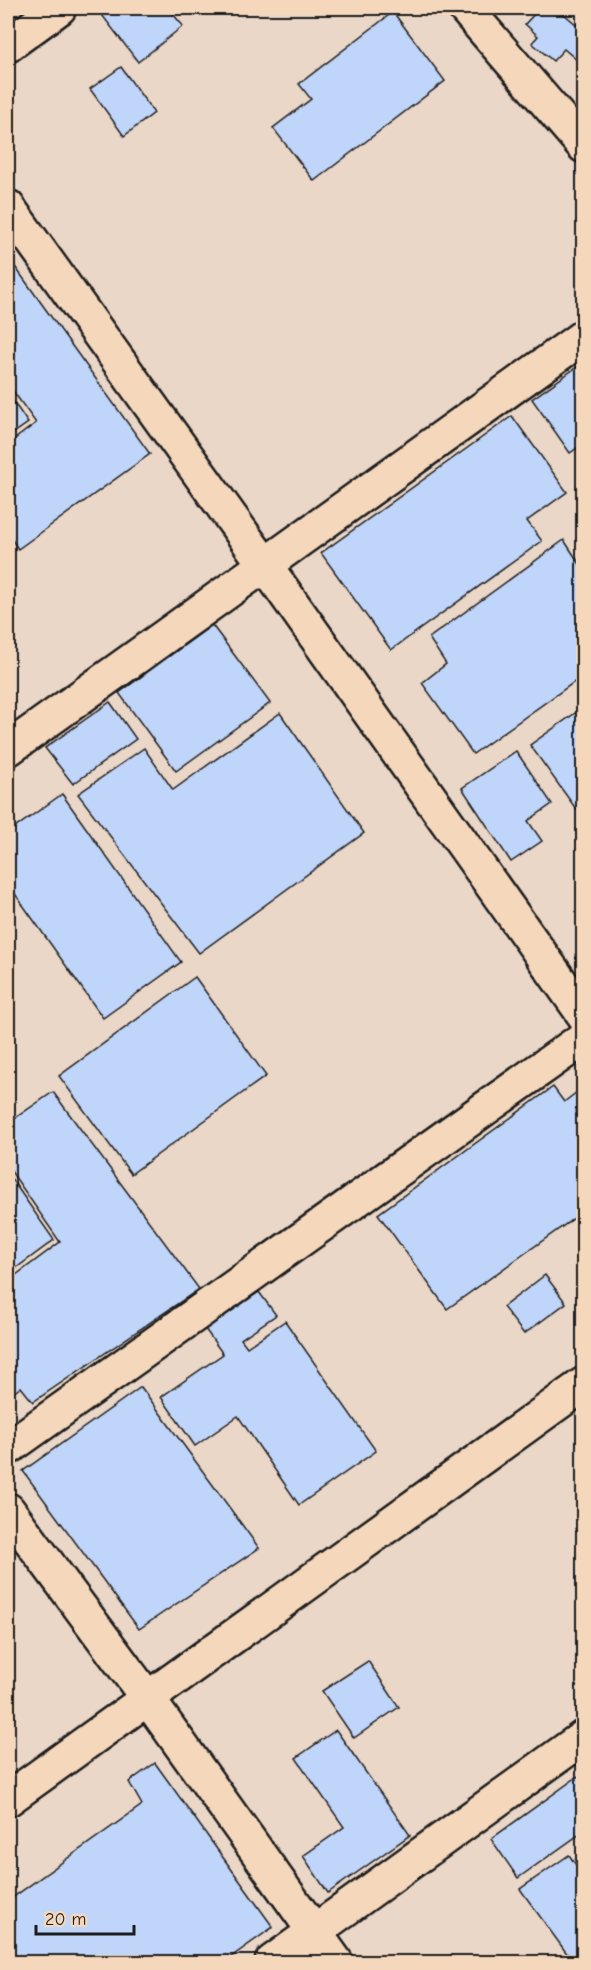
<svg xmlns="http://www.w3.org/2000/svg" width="591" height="1970" viewBox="0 0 591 1970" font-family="'Comic Neue',sans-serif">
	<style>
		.building { fill: #c0d5fa; stroke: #1c1c1c; stroke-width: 1.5 }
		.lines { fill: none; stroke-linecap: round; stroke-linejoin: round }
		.minor-casing { stroke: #1c1c1c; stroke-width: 38 }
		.minor { stroke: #f5d8bc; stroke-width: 33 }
	</style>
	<rect width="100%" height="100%" fill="#ead7c8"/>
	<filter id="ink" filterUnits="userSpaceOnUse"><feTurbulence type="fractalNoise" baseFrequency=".0167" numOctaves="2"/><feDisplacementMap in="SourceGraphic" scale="12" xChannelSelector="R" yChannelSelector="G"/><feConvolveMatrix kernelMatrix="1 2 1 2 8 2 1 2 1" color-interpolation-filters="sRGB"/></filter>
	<g filter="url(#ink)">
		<!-- building -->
		<g class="building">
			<polygon points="111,8 168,8 183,26 138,62 102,15"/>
			<polygon points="540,8 557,8 584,31 584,53 577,60 564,49 553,61 532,43 538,36 525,24"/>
			<polygon points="393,12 445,81 314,181 273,128 311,99 299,84"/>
			<polygon points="121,67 154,113 124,136 90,89"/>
			<polygon points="8,257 150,454 18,549 8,534 8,444 36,423 8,384"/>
			<polygon points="584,362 584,443 570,453 532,399"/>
			<polygon points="8,394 28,423 8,437"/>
			<polygon points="512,416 567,492 527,521 542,541 391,650 321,553"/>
			<polygon points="564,540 581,566 584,564 584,675 473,754 422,683 446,664 429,638"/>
			<polygon points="212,625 270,703 176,771 119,693"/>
			<polygon points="110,702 136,739 73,784 45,748"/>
			<polygon points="584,707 584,820 530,745"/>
			<polygon points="280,713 364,833 199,953 78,794 144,748 173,790"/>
			<polygon points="516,751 552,804 528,821 542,841 511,862 462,788"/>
			<polygon points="62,794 181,962 103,1018 8,884 8,833"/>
			<polygon points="195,977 266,1076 131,1174 59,1076"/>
			<polygon points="553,1087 564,1102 581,1089 584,1092 584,1211 447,1309 378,1214"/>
			<polygon points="53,1092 199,1289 33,1402 21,1387 8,1397 8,1281 60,1242 8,1167 8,1123"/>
			<polygon points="8,1174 54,1240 8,1274"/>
			<polygon points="545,1275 566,1303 524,1334 503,1307"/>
			<polygon points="259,1292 276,1315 241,1339 247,1347 285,1321 376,1451 299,1505 238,1416 195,1446 161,1397 223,1354 205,1329"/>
			<polygon points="141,1387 259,1548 139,1629 23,1471"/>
			<polygon points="368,1661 399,1707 354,1738 322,1691"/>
			<polygon points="336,1730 410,1835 328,1893 303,1856 344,1827 296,1758"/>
			<polygon points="155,1763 273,1927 224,1962 8,1962 8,1901 142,1805 129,1782"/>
			<polygon points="584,1772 584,1831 518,1878 491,1839"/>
			<polygon points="569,1855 584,1876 584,1955 573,1962 520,1889"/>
		</g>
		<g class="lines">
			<defs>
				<g id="minor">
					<polyline points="465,8 584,146"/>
					<polyline points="8,45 59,8"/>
					<polyline points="8,207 265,565 584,1015"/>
					<polyline points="8,749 584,336"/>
					<polyline points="8,1448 584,1038"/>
					<polyline points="8,1510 148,1699 336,1962"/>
					<polyline points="8,1799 584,1384"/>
					<polyline points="272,1962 584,1737"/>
				</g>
			</defs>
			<!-- minor casing -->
			<use href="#minor" class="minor-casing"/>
			<!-- minor -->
			<use href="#minor" class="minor"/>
		</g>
	</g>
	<!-- margin -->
	<rect width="591" height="1970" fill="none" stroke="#f5d8bc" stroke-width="30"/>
	<rect x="15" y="15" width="561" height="1940" fill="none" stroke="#1c1c1c" stroke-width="2" filter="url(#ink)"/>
	<!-- scale -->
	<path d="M36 1925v9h98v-9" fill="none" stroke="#1c1c1c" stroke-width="3"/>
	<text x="45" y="1925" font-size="18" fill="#1c1c1c" stroke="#f5d8bc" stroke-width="4.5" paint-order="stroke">20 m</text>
</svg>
